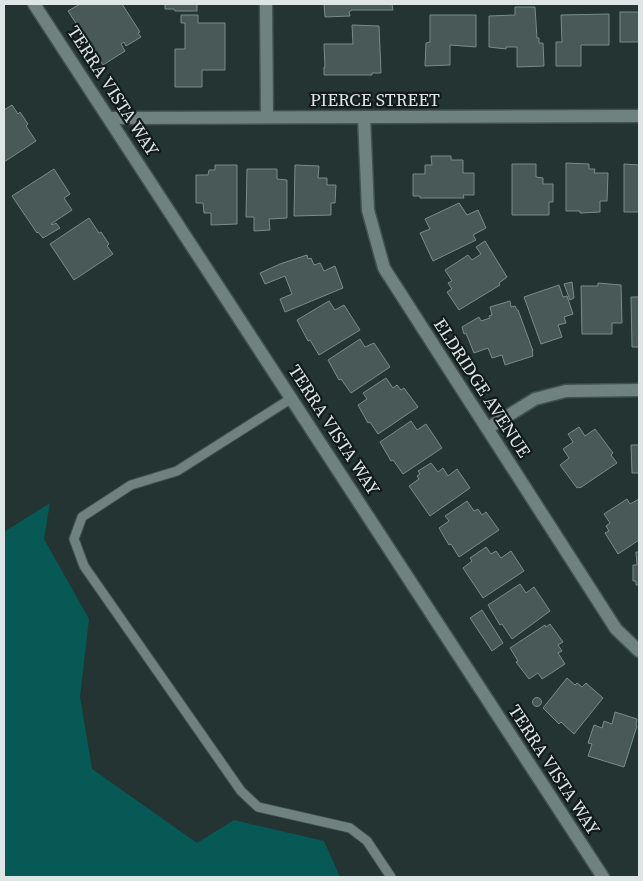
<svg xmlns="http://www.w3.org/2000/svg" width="643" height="881" viewBox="0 0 643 881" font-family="'Source Serif 4',serif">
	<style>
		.green { fill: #075956 }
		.building { fill: #485957; stroke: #798c8a }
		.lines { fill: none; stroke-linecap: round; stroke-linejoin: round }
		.service-casing { stroke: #425150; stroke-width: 11 }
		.minor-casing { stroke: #425150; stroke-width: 15 }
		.service { stroke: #708280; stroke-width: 9 }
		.minor { stroke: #708280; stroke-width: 12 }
		.labels { text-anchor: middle; stroke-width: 4.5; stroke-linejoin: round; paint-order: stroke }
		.street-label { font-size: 18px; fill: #dce6e5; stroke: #131a1a }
	</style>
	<rect width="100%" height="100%" fill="#243433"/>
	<!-- green -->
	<polygon class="green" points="50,503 44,539 89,619 80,697 92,769 197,843 234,820 324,841 340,877 4,877 4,532"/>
	<!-- building -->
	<g class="building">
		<polygon points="80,4 122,4 140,32 138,33 141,37 126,46 124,42 121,44 125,51 103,65 68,11"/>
		<polygon points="165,4 197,4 197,11 175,11 174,9 165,9"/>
		<polygon points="324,4 392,4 393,10 352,10 349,12 350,16 325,17"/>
		<polygon points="515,7 535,7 537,38 539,38 539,43 543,43 544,66 517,67 517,47 506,47 506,49 489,47 489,16 515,15"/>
		<rect x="620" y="12" width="19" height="30"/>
		<polygon points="609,14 609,45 581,45 581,66 556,66 556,42 562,42 561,15"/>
		<polygon points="181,15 198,15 198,23 225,23 225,70 202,70 202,87 175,87 175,49 185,49 185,23 181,23"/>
		<polygon points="430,15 476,15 476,47 450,45 450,65 425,66 426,43 430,42"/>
		<polygon points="352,25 379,26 381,73 372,73 372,75 324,75 324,67 325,67 324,44 353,44"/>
		<polygon points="12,105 18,114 20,112 28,124 26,126 36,141 4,162 4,110"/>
		<polygon points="431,156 451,156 451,160 463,160 463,173 474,173 474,195 463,195 464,198 420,198 420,196 413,196 413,174 425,174 425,165 432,165"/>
		<polygon points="566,163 589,164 589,169 595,169 594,173 608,173 607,201 600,201 600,212 580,213 580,211 566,211"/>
		<polygon points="512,164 536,164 536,177 543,178 543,184 553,184 553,202 549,202 549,215 512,215"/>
		<polygon points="624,164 639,165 639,212 624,212"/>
		<polygon points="215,165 237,165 237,224 211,225 211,213 204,213 203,203 196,203 196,175 208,175 209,170 215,170"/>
		<polygon points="295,165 319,166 318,178 327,178 327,185 336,185 335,203 331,203 331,215 294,216"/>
		<polygon points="54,169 70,194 64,198 72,210 51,224 52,225 56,223 60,228 43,238 38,232 37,233 12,196"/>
		<polygon points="247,169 277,169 277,179 287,180 287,218 269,219 270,230 254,231 254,217 246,217"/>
		<polygon points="459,203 467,215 478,210 486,228 473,235 476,240 433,261 420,233 430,229 425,219"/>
		<polygon points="89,218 99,233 101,232 109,244 107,246 113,254 74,280 50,244"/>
		<polygon points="485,241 507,277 499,283 500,285 459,310 447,292 452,289 448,283 452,281 445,270 468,255 472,260 481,254 476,247"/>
		<polygon points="307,255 308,259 311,258 314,265 320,263 324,271 335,266 343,288 285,312 280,299 292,294 285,276 265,284 260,273 280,264"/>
		<polygon points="572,282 574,298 570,300 564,284"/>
		<polygon points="598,283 621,285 622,323 612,323 612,334 582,334 581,286 598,286"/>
		<polygon points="559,285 563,297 567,296 573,314 564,317 566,323 558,325 562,337 541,344 524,297"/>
		<polygon points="631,297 639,297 639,347 632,347"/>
		<polygon points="329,301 335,310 344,305 360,330 319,355 310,340 308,341 297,320"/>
		<polygon points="510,301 511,307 515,306 517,310 518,310 533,351 532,351 533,356 505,365 502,355 492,358 488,348 474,353 466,333 464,334 462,327 479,317 481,321 490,318 489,316 492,315 490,307"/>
		<polygon points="360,339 365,347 374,343 390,367 351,393 341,379 339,380 328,360"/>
		<polygon points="386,378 393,388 397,385 401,390 404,388 418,407 378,434 370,422 368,423 358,405 367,399 363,393"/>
		<polygon points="411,421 417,430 426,424 442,448 403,474 393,460 391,461 380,442"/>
		<polygon points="579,427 585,436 595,429 613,453 611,455 617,463 580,488 579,487 577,488 560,465 569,458 563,449 573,442 568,434"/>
		<polygon points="631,445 639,445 639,473 632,473"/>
		<polygon points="431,463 438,472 443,468 448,476 457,469 470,488 430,516 409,486 419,479 417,476 420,474 418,471"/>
		<polygon points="627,499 630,504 639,499 639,540 618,554 605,533 609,531 606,526 610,523 604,514"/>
		<polygon points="467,501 474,511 478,509 482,515 486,512 499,530 459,557 451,544 449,545 439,528 449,521 445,516"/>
		<polygon points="486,547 491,554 496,551 501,558 511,551 524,571 483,598 463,568 472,561 470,558"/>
		<polygon points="636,552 639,552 639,585 636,585 636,581 633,581 633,565 637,565"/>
		<polygon points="520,584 526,593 534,587 550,611 512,639 502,624 500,625 488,605"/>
		<polygon points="482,610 503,643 492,651 470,618"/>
		<polygon points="550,624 563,642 558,645 562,651 558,653 565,664 542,679 538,673 529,679 516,662 518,661 510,648 545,625 546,627"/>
		<polygon points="567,678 575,685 577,683 582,687 586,683 603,698 574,734 561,722 559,724 543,708"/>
		<circle cx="537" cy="702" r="4.5"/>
		<polygon points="615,712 637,719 636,725 637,726 624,767 588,756 592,744 588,743 594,725 602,728 604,721 612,724"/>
	</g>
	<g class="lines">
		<defs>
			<polyline id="service" points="292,398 177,471 131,485 82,517 74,539 84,566 241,791 258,807 350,828 367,841 391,877"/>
			<g id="minor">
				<polyline points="34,4 603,877"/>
				<polyline points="266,4 267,117"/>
				<polyline points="364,117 368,210 384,268 616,629 639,651"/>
				<polyline points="110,118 639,116"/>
				<polyline points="488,428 535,399 566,391 639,390"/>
			</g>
		</defs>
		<!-- service casing -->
		<use href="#service" class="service-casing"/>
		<!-- minor casing -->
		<use href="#minor" class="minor-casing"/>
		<!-- service -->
		<use href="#service" class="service"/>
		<!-- minor -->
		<use href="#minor" class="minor"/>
	</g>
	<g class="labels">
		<!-- street labels -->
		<g class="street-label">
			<text transform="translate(113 91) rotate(57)" y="6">TERRA VISTA WAY</text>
			<text x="375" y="106">PIERCE STREET</text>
			<text transform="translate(482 388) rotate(57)" y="6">ELDRIDGE AVENUE</text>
			<text transform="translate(334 430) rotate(57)" y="6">TERRA VISTA WAY</text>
			<text transform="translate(554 770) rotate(57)" y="6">TERRA VISTA WAY</text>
		</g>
	</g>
	<!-- border -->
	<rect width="643" height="881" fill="none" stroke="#dce6e5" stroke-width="10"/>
</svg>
